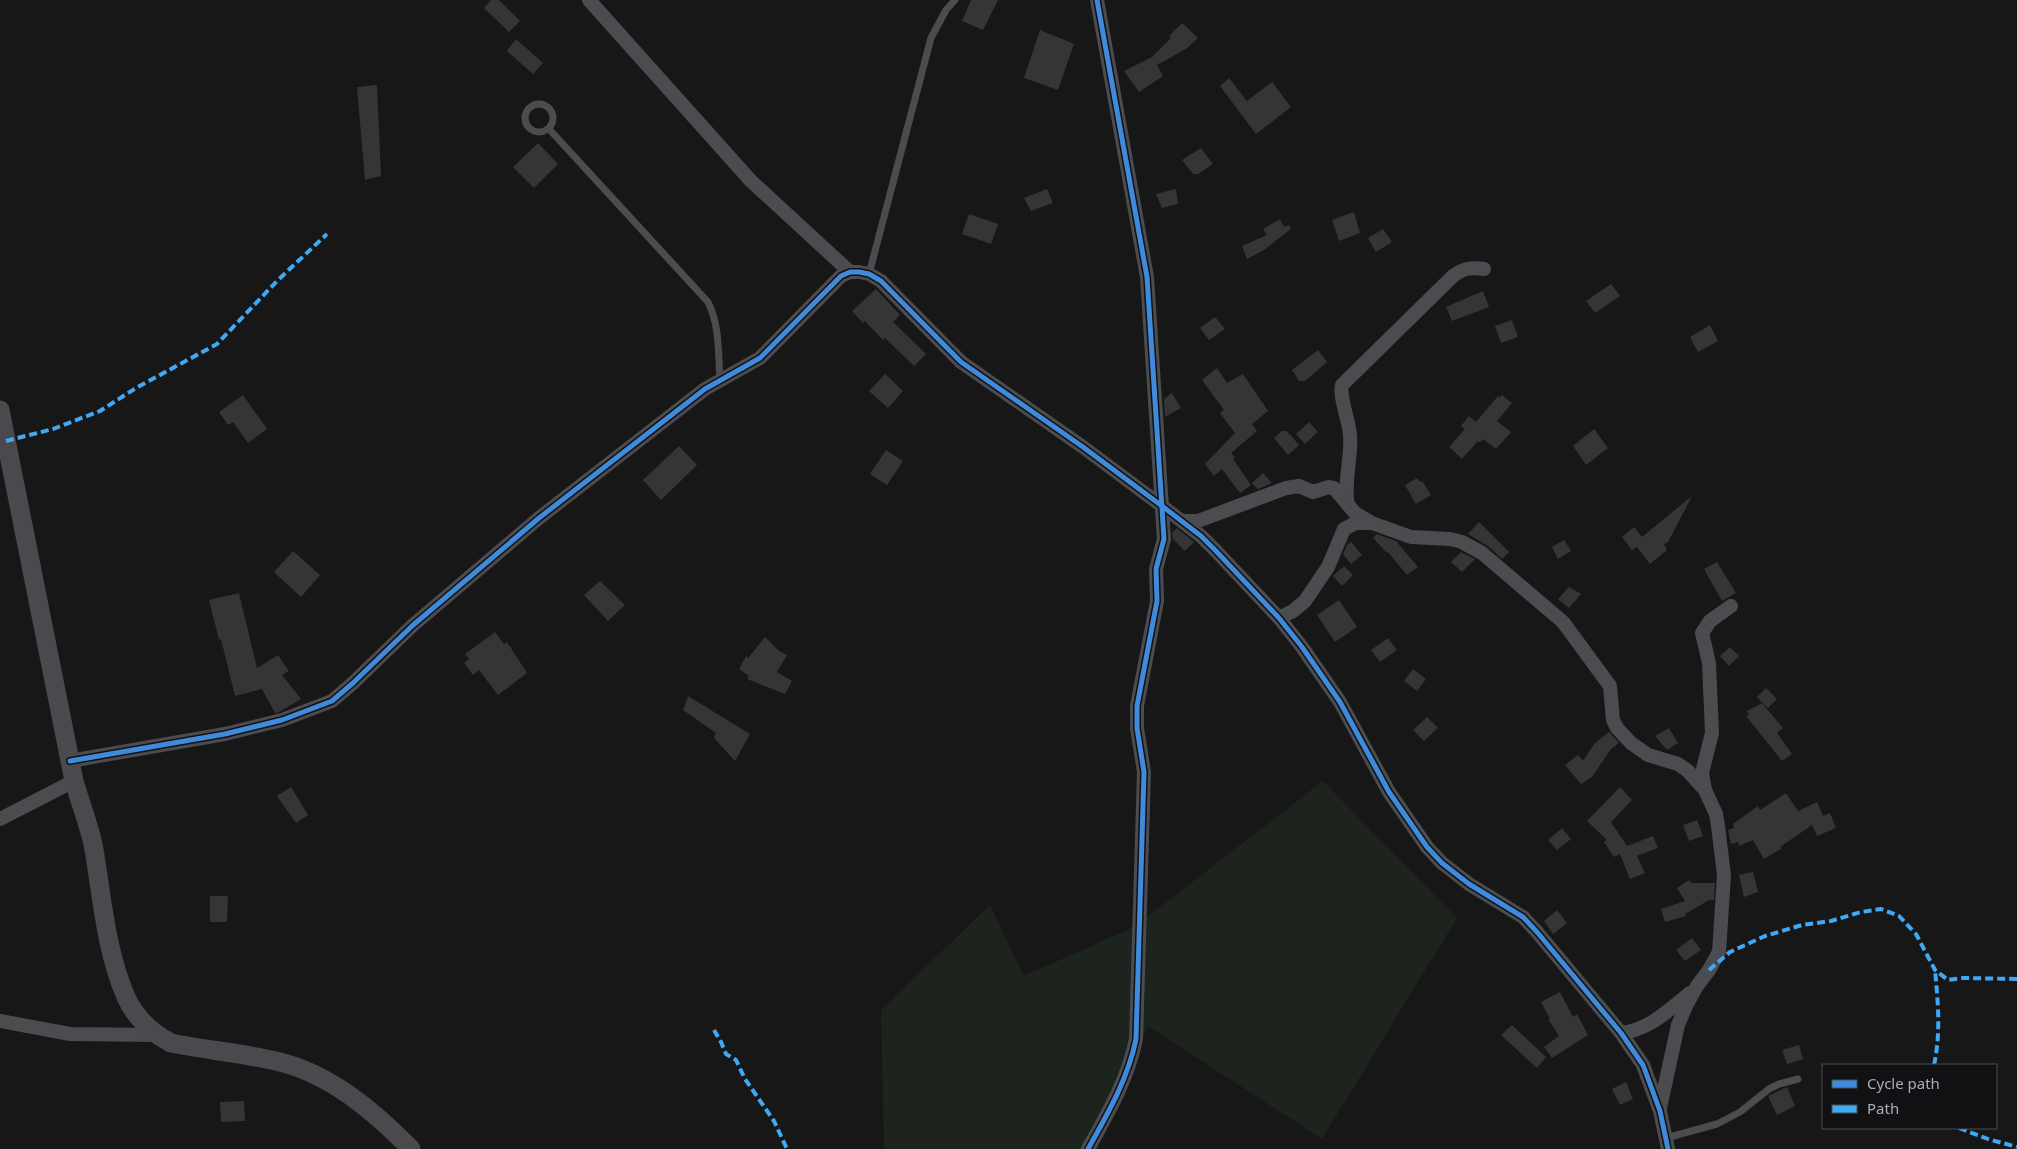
<svg xmlns="http://www.w3.org/2000/svg" width="2017" height="1149" viewBox="0 0 2017 1149" font-family="'Noto Sans',sans-serif">
	<style>
		.green { fill: #1d241e }
		.building { fill: #353536 }
		.lines { fill: none; stroke-linecap: round; stroke-linejoin: round }
		.lane { stroke: #4b4c50; stroke-width: 7 }
		.street { stroke: #4b4c50; stroke-width: 14 }
		.secondary { stroke: #4a4a4e; stroke-width: 19 }
		.quiet { stroke: #3fa9f5; stroke-width: 4; stroke-dasharray: 8 4; stroke-linecap: butt }
		.cycleway-casing { stroke: #111113; stroke-width: 8 }
		.cycleway { stroke: #408adc; stroke-width: 5 }
	</style>
	<rect width="100%" height="100%" fill="#171717"/>
	<!-- green -->
	<polygon class="green" points="1323,781 1457,918 1322,1139 1148,1026 1088,1149 884,1149 881,1010 990,905 1024,976 1134,927"/>
	<!-- building -->
	<g class="building">
		<polygon points="491,0 499,0 520,21 509,32 484,8"/>
		<polygon points="971,0 998,0 983,30 962,21"/>
		<polygon points="1182,23 1198,38 1186,49 1157,65 1163,76 1139,92 1124,71 1152,57 1171,38 1169,36"/>
		<polygon points="1040,30 1074,44 1058,90 1024,78"/>
		<polygon points="516,39 543,63 533,74 507,51"/>
		<polygon points="1229,78 1247,101 1272,82 1291,107 1256,134 1220,86"/>
		<polygon points="377,85 381,176 365,180 357,87"/>
		<polygon points="538,143 558,164 534,188 513,167"/>
		<polygon points="1201,148 1213,164 1198,174 1193,174 1182,160"/>
		<polygon points="1047,189 1053,203 1031,211 1024,198"/>
		<polygon points="1176,189 1178,204 1162,208 1156,194"/>
		<polygon points="1354,212 1360,233 1339,241 1332,220"/>
		<polygon points="969,214 998,224 991,244 962,234"/>
		<polygon points="1280,219 1284,227 1289,225 1291,229 1264,250 1247,259 1242,246 1267,235 1263,229"/>
		<polygon points="1383,229 1392,242 1376,252 1368,238"/>
		<polygon points="1611,284 1620,296 1595,313 1586,301"/>
		<polygon points="876,289 900,315 893,322 926,354 914,366 885,338 883,340 865,321 863,323 852,311"/>
		<polygon points="1483,291 1489,307 1452,321 1446,307"/>
		<polygon points="1215,317 1225,329 1209,340 1200,328"/>
		<polygon points="1512,320 1518,337 1501,343 1495,326"/>
		<polygon points="1710,325 1718,341 1698,352 1690,337"/>
		<polygon points="1318,350 1327,362 1305,381 1299,381 1292,370"/>
		<polygon points="1217,368 1227,383 1243,374 1268,411 1252,424 1257,431 1231,453 1235,458 1233,459 1251,485 1240,493 1222,469 1214,476 1205,464 1235,433 1220,413 1224,410 1202,380"/>
		<polygon points="885,374 903,391 888,408 869,391"/>
		<polygon points="1172,393 1181,408 1165,417 1164,399"/>
		<polygon points="243,395 267,429 248,443 233,422 228,425 219,412"/>
		<polygon points="1502,395 1512,403 1497,421 1511,432 1496,449 1483,439 1480,443 1478,441 1462,459 1449,447 1465,429 1461,426 1469,416 1476,422 1498,396 1499,398"/>
		<polygon points="1309,422 1318,432 1305,444 1296,434"/>
		<polygon points="1594,429 1608,448 1586,465 1573,446"/>
		<polygon points="1282,431 1287,431 1299,445 1288,455 1274,438"/>
		<polygon points="679,446 697,465 661,500 643,480"/>
		<polygon points="886,450 903,461 887,485 870,474"/>
		<polygon points="1263,473 1272,483 1258,489 1252,483"/>
		<polygon points="1417,478 1420,482 1422,481 1431,495 1416,504 1405,485"/>
		<polygon points="1692,496 1668,542 1664,544 1667,550 1650,564 1637,547 1632,550 1622,537 1634,527 1642,537"/>
		<polygon points="1479,522 1509,552 1502,559 1488,546 1468,534"/>
		<polygon points="1177,528 1194,542 1185,551 1173,539 1172,533"/>
		<polygon points="1377,534 1396,541 1418,567 1407,575 1388,552 1387,553 1373,538"/>
		<polygon points="1564,540 1571,551 1558,559 1552,547"/>
		<polygon points="1351,542 1362,555 1351,564 1343,554 1347,545"/>
		<polygon points="293,551 320,575 301,597 274,572"/>
		<polygon points="1461,552 1475,559 1462,572 1451,562"/>
		<polygon points="1717,562 1736,593 1722,601 1704,569"/>
		<polygon points="1344,566 1353,575 1342,586 1333,576"/>
		<polygon points="600,581 625,605 608,621 584,595"/>
		<polygon points="1569,587 1581,594 1569,608 1558,599"/>
		<polygon points="239,593 257,668 278,655 289,671 282,675 301,699 279,712 275,713 262,689 235,696 221,639 219,640 209,600"/>
		<polygon points="1339,600 1357,627 1335,642 1317,615"/>
		<polygon points="495,632 504,644 507,642 527,673 498,695 479,670 473,675 464,663 469,659 465,654"/>
		<polygon points="765,637 779,651 787,655 777,672 792,681 785,694 747,679 749,676 739,669 746,656 748,658"/>
		<polygon points="1388,638 1397,650 1380,662 1371,650"/>
		<polygon points="1730,647 1739,656 1729,666 1720,656"/>
		<polygon points="1413,669 1426,679 1417,691 1404,681"/>
		<polygon points="1766,688 1777,699 1768,708 1757,697"/>
		<polygon points="688,696 750,734 735,761 714,738 716,733 683,710"/>
		<polygon points="1762,703 1783,728 1777,733 1792,754 1782,761 1746,716 1749,714 1747,711"/>
		<polygon points="1427,717 1438,728 1424,741 1413,730"/>
		<polygon points="1669,728 1678,743 1667,750 1655,736"/>
		<polygon points="1609,732 1619,743 1611,749 1592,777 1581,784 1565,765 1578,755 1583,761 1595,743"/>
		<polygon points="291,787 308,815 296,823 277,796"/>
		<polygon points="1620,787 1632,800 1611,822 1627,846 1653,836 1658,848 1637,856 1645,873 1630,879 1620,854 1614,857 1604,842 1607,840 1587,821"/>
		<polygon points="1786,793 1798,811 1817,802 1823,816 1830,813 1836,828 1817,836 1812,825 1780,847 1781,849 1764,859 1753,840 1739,846 1738,842 1731,844 1728,830 1734,828 1733,824 1758,806 1760,810"/>
		<polygon points="1697,820 1703,836 1689,841 1683,825"/>
		<polygon points="1562,828 1571,839 1557,850 1548,840"/>
		<polygon points="1753,872 1758,892 1744,897 1739,875"/>
		<polygon points="1689,880 1691,883 1715,883 1714,900 1709,900 1685,914 1686,916 1665,922 1661,909 1685,901 1677,888"/>
		<polygon points="210,896 228,896 227,922 210,922"/>
		<polygon points="1557,910 1567,923 1553,934 1544,921"/>
		<polygon points="1692,938 1701,950 1685,961 1676,950"/>
		<polygon points="1560,992 1573,1017 1577,1014 1588,1035 1552,1058 1544,1047 1559,1036 1548,1019 1550,1019 1541,1002"/>
		<polygon points="1512,1025 1546,1057 1537,1068 1501,1035"/>
		<polygon points="1799,1045 1803,1059 1787,1064 1782,1050"/>
		<polygon points="1626,1082 1633,1099 1620,1105 1612,1089"/>
		<polygon points="1787,1087 1795,1106 1777,1115 1768,1096"/>
		<polygon points="244,1101 245,1121 221,1122 220,1102"/>
	</g>
	<g class="lines">
		<!-- lane -->
		<g class="lane">
			<circle cx="539" cy="118" r="14"/>
			<path d="M 549,129 L 708,302 C 720,326 718,353 720,379"/>
			<polyline points="869,274 931,38 946,10 955,0"/>
			<polyline points="1666,1138 1717,1124 1740,1112 1769,1089 1779,1084 1798,1079"/>
		</g>
		<!-- street -->
		<g class="street">
			<polyline points="589,0 751,181 850,272"/>
			<path d="M 1348,505 C 1343,485 1352,457 1350,435 C 1349,420 1339,397 1342,385 L 1453,276 C 1464,268 1471,267 1484,269"/>
			<polyline points="1183,521 1198,521 1286,488 1299,486 1313,492 1329,487 1334,488 1355,513 1372,523 1411,537 1450,539 1462,542 1482,553 1563,622 1610,686 1613,720 1617,728 1631,743 1648,755 1678,764 1688,771 1705,790 1716,814 1718,826 1724,875 1719,952 1709,970 1697,986 1686,1006 1678,1025 1660,1108"/>
			<polyline points="1279,618 1293,611 1305,601 1328,567 1344,529 1356,523 1371,523"/>
			<polyline points="70,761 225,734 282,720 332,701 353,683 412,626 539,518 705,389 760,358 841,276 850,272 859,272 869,274 881,281 961,362 1083,447 1162,506 1201,536 1216,551 1279,618 1302,647 1340,702 1389,792 1427,847 1442,863 1469,884 1523,917 1537,932 1621,1033 1643,1065 1660,1111 1668,1149"/>
			<polyline points="1705,790 1702,773 1712,733 1709,663 1702,633 1710,621 1731,606"/>
			<polyline points="0,819 74,781"/>
			<polyline points="0,1021 70,1034 157,1035"/>
			<path d="M 1621,1033 C 1649,1030 1669,1010 1690,993"/>
			<path d="M 1088,1149 C 1108,1113 1128,1079 1136,1039 L 1144,772 L 1137,728 L 1137,706 L 1157,601 L 1156,569 L 1164,539 L 1147,277 L 1097,0"/>
		</g>
		<!-- secondary -->
		<path class="secondary" d="M 0,410 L 74,781 C 80,802 88,822 93,844 C 102,894 105,949 126,997 C 135,1017 152,1033 171,1043 C 206,1050 241,1053 276,1061 C 329,1073 374,1111 411,1149"/>
		<!-- quiet -->
		<g class="quiet">
			<polyline points="6,441 53,429 100,411 136,388 217,344 277,281 327,234"/>
			<polyline points="1709,970 1730,952 1765,936 1802,925 1831,921 1861,912 1881,909 1899,916 1916,934 1935,970 1948,980 1964,978 2017,979"/>
			<polyline points="714,1030 721,1042 726,1054 736,1060 745,1079 774,1121 787,1149"/>
			<path d="M 1934,1065 C 1941,1033 1938,1002 1935,970"/>
			<polyline points="1959,1128 1988,1139 2017,1147"/>
		</g>
		<defs>
			<g id="cycleway">
				<polyline points="70,761 225,734 282,720 332,701 353,683 412,626 539,518 705,389 760,358 841,276 850,272 859,272 869,274 881,281 961,362 1083,447 1162,506 1201,536 1216,551 1279,618 1302,647 1340,702 1389,792 1427,847 1442,863 1469,884 1523,917 1537,932 1621,1033 1643,1065 1660,1111 1668,1149"/>
				<path d="M 1088,1149 C 1108,1113 1128,1079 1136,1039 L 1144,772 L 1137,728 L 1137,706 L 1157,601 L 1156,569 L 1164,539 L 1147,277 L 1097,0"/>
			</g>
		</defs>
		<!-- cycleway casing -->
		<use href="#cycleway" class="cycleway-casing"/>
		<!-- cycleway -->
		<use href="#cycleway" class="cycleway"/>
	</g>
	<!-- legend -->
	<rect x="1822" y="1064" width="175" height="65" fill="#111113" stroke="#4d4f55"/>
	<rect x="1832" y="1080" width="25" height="8" fill="#408adc" stroke="#4d4f55"/>
	<text x="1867" y="1089" font-size="15" fill="#a8adb8">Cycle path</text>
	<rect x="1832" y="1105" width="25" height="8" fill="#3fa9f5" stroke="#4d4f55"/>
	<text x="1867" y="1114" font-size="15" fill="#a8adb8">Path</text>
</svg>
